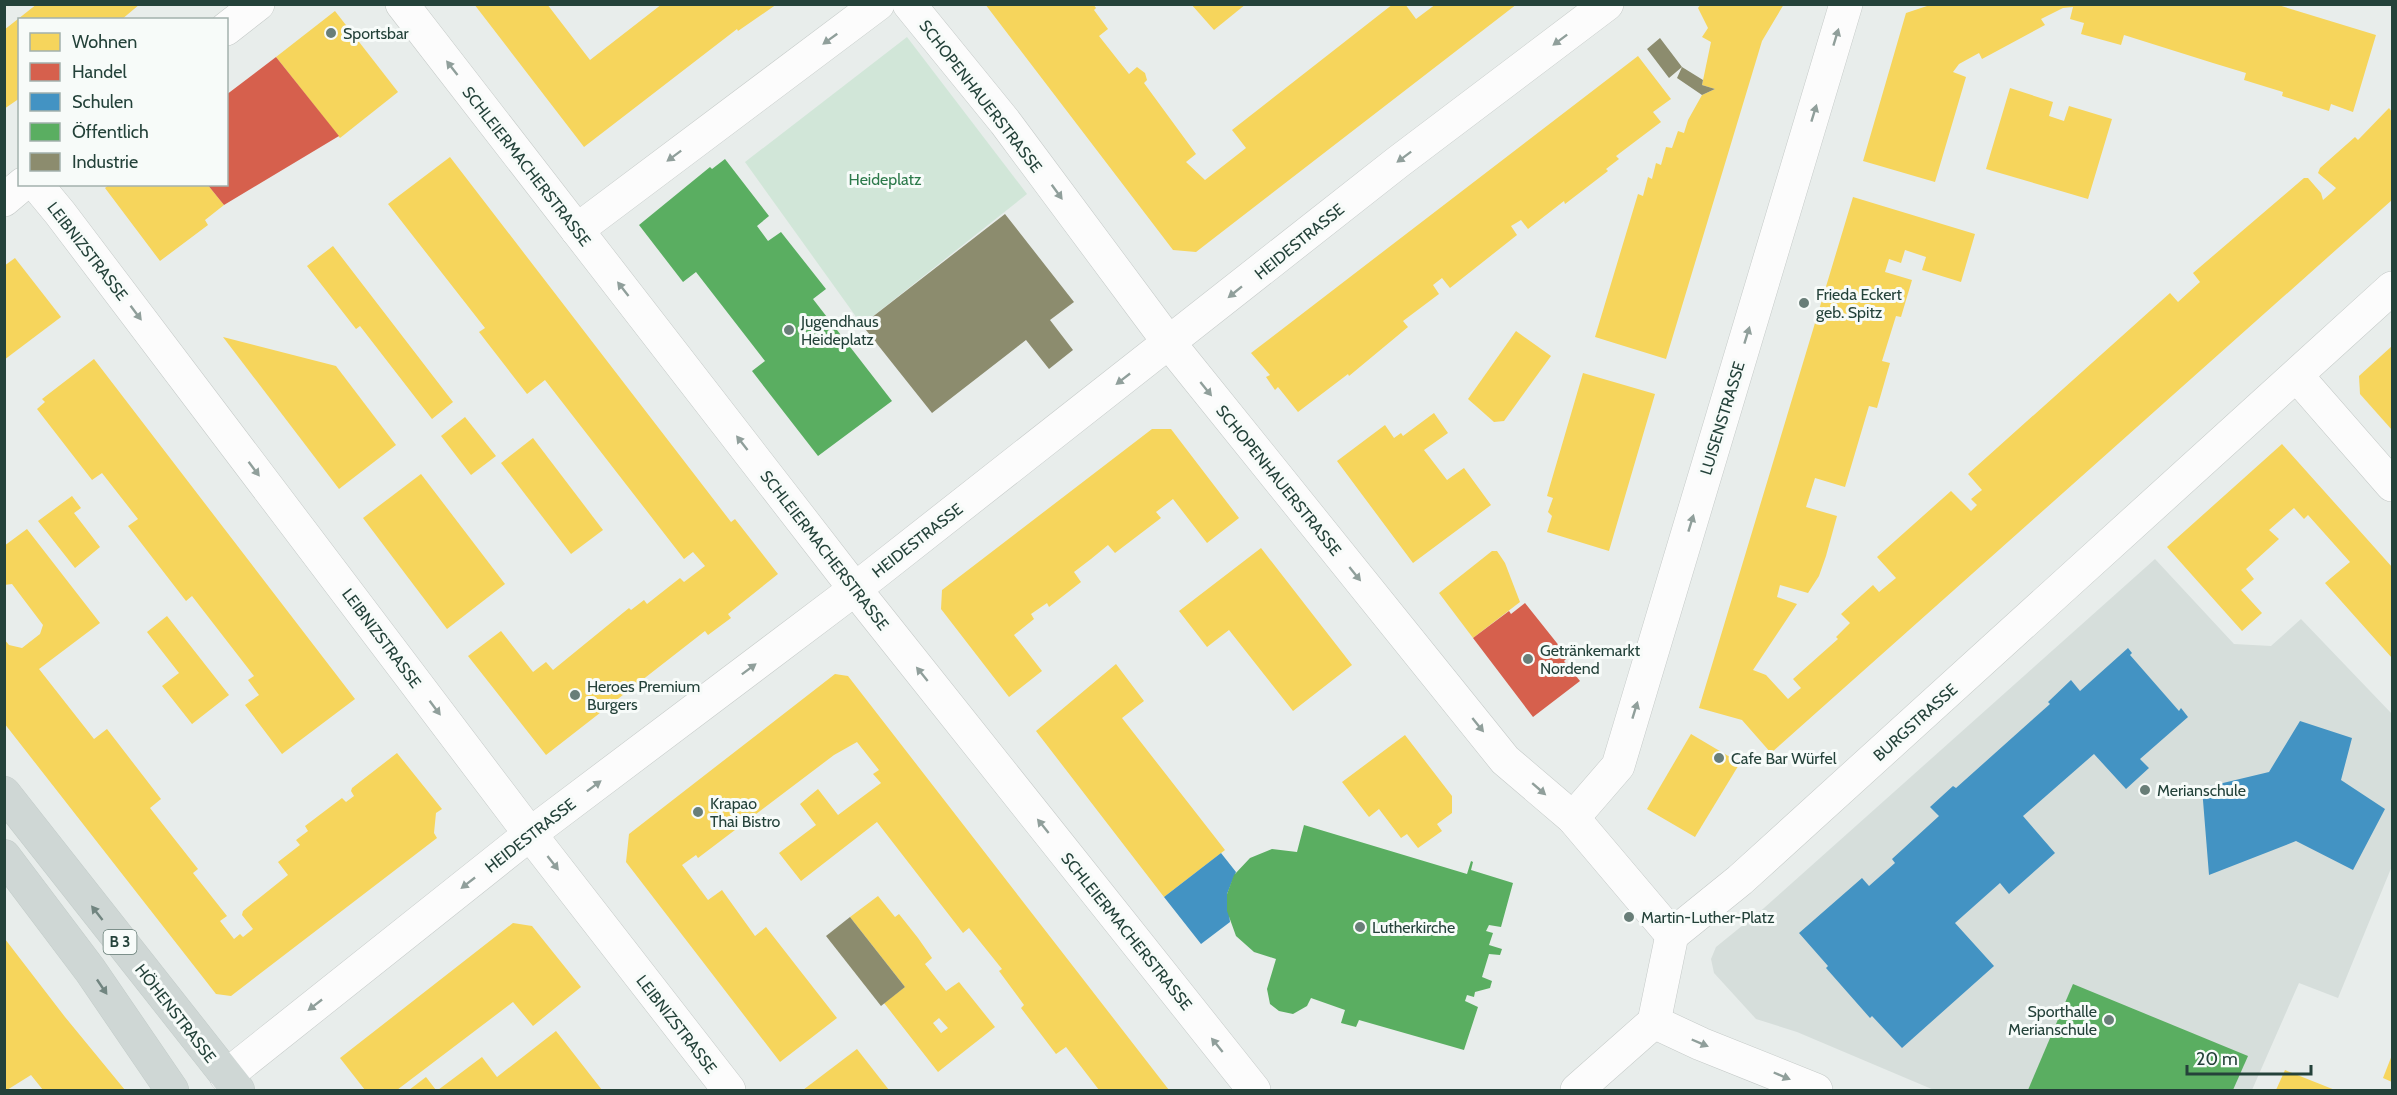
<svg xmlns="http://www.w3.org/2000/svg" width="2397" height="1095" viewBox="0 0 2397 1095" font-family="Cabin,sans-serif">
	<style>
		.built { fill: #d6dedb }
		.green { fill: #d1e6d8 }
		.homes { fill: #f6d55c; fill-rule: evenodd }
		.shops { fill: #d6604d }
		.schools { fill: #4393c3 }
		.public { fill: #5aae61 }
		.industry { fill: #8c8c6e }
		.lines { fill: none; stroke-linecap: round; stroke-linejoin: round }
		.minor-casing { stroke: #c5cac8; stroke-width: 34 }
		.major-casing { stroke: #c3ccc9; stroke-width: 34 }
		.minor { stroke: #fcfcfc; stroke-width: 33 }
		.major { stroke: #cfd7d5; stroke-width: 33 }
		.oneway { fill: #909f9b }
		.oneway2 { fill: #718580 }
		.poi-dot { fill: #697e78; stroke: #f7fbf9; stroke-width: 2 }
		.labels { text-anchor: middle; stroke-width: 6; stroke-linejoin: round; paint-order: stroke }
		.shield { fill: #f7fbf9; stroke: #637a73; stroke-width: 1.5 }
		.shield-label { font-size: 15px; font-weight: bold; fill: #24423a }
		.poi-label { font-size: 16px; fill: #24423a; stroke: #f7fbf9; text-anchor: start }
		.street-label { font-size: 16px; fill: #24423a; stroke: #f7fbf9 }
		.park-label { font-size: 16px; fill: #2d7a4b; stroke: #f7fbf9 }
	</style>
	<rect width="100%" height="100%" fill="#e8edeb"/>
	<!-- built -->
	<polygon class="built" points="2155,559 2234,644 2271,646 2301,619 2392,714 2392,866 2338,998 2299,983 2252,1090 1934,1090 1797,1032 1756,1019 1714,973 1711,959 1716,947 1764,908"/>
	<!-- green -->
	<polygon class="green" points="907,37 1027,194 862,325 745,162"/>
	<!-- homes -->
	<g class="homes">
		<polygon points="37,4 140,4 121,20 20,20 20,98 4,109 4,30"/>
		<polygon points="474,4 547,4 590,60 662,4 777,4 738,31 737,29 584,147"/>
		<polygon points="985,4 1093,4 1096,8 1094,10 1108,29 1099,36 1129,74 1137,67 1145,73 1147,80 1144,83 1196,154 1186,162 1205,180 1246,148 1232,130 1393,4 1405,4 1416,19 1436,4 1517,4 1196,252 1173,250"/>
		<polygon points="1191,4 1246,4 1214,30"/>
		<polygon points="1701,4 1784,4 1762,41 1666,359 1595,337 1638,194 1643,196 1648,177 1652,179 1656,163 1661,165 1666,147 1672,148 1678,131 1684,133 1688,120 1702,95 1715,89 1702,85 1711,42 1702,37 1708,28 1698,8"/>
		<polygon points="1933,4 2275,4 2376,35 2353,112 2331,104 2329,111 2282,96 2283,92 2244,80 2246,73 2213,63 2124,35 2121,45 2081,34 2084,23 2070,19 2073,7 2063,8 2041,19 2045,25 1982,59 1979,53 1959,64 1953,72 1966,77 1935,182 1863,161 1906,13"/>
		<polygon points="335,11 398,92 340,138 276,57"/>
		<polygon points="1638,56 1671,99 1653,112 1661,122 1616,156 1619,159 1606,169 1608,171 1565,204 1564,201 1528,229 1521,220 1511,226 1517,235 1450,288 1442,278 1433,285 1439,294 1403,321 1408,327 1349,376 1348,374 1298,412 1278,387 1275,390 1266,377 1270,375 1251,353"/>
		<polygon points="2010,88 2053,102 2049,116 2064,121 2069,106 2112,119 2088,199 1986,169"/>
		<polygon points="2389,108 2392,112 2392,200 1771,753 1742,720 1699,708 1853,197 1975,234 1961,282 1922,270 1926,257 1905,250 1901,263 1889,259 1885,272 1912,280 1901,317 1896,316 1882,361 1890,363 1877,408 1869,406 1845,487 1815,478 1806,507 1837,516 1826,556 1819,576 1808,593 1780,585 1777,597 1797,604 1753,670 1766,675 1788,699 1801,688 1793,679 1838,639 1836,637 1850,623 1841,614 1873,585 1879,592 1896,578 1877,557 1951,491 1971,511 1977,505 1971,499 1982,490 1968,474 2170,293 2178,302 2200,282 2193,273 2304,178 2308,178 2321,193 2323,200 2331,193 2336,188 2318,173 2320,168 2355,137 2358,140"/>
		<polygon points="450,157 731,522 735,519 778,574 728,614 731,618 708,635 705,631 546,755 468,656 501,631 533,672 546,662 553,670 629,608 631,610 644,600 647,604 680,578 684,582 705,566 693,552 684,559 545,380 527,394 479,332 485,328 388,204"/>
		<polygon points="110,184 207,184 224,205 205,220 208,225 160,261 105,188"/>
		<polygon points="333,246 453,402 432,419 360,326 356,329 307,266"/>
		<polygon points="15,258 61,317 4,360 4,266"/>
		<polygon points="1516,331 1551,356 1504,421 1494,422 1468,399"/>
		<polygon points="223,337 336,366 396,445 339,489"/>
		<polygon points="2392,346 2392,430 2360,394 2359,376"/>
		<polygon points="94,359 355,699 282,754 245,705 259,695 248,680 254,676 192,596 186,601 128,526 138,519 102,473 92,480 37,409 45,402 42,399"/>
		<polygon points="1583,373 1655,394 1609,551 1547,532 1552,516 1548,512 1553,498 1547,496"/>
		<polygon points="1434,413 1448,433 1424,450 1447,480 1464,468 1491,505 1413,563 1337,461 1385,425 1394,438 1401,433 1403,436"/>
		<polygon points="465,417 496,456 471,475 441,436"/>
		<polygon points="1152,429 1171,429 1239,518 1207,543 1173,499 1156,512 1161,518 1115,553 1108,545 1091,559 1074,572 1081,582 1049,607 1047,603 1031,614 1034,619 1014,635 1042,671 1009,697 941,609 942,590"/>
		<polygon points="533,438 603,530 571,554 501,463"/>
		<polygon points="2282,444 2392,567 2392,658 2325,583 2350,562 2308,515 2304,519 2294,508 2269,530 2279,539 2246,569 2254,579 2241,590 2262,613 2242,631 2167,547"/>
		<polygon points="421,474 505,584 447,629 363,518"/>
		<polygon points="72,496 81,508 74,513 100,547 75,568 38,521"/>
		<polygon points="27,529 100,623 39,669 94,739 107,729 161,799 150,808 198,869 193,873 227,916 220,921 234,939 240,934 243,937 253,929 242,915 243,911 288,875 278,862 300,845 296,840 308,831 305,826 342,798 346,802 354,796 351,791 352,788 397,753 442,809 436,813 434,833 437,838 231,996 216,994 4,723 4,639 9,645 22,648 40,634 43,625 12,584 4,585 4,546"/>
		<polygon points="1261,548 1352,665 1293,711 1229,630 1207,647 1179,611"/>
		<polygon points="1492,551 1497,551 1505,563 1520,602 1473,638 1439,593"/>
		<polygon points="167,616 229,695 192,724 162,686 179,673 147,632"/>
		<polygon points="1116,664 1144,701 1122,718 1225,850 1164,897 1036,731"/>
		<polygon points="835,674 848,676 1169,1090 1099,1090 1066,1047 1056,1054 1021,1008 1024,1005 999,971 1002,969 969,928 963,933 877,822 801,881 779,853 816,825 800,804 818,789 838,815 881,783 873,774 879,770 857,742 834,755 698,858 696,855 682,865 708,900 722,890 755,936 766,927 837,1018 780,1062 626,862 629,834"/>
		<polygon points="1691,734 1740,763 1695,837 1647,809"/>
		<polygon points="1405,735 1452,796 1452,813 1437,824 1442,831 1418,848 1407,834 1401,838 1379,809 1369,817 1342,782"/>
		<path d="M 878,896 L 895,917 L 899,914 L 918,938 L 932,958 L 925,964 L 946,991 L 959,982 L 995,1027 L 938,1072 L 884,1003 L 905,987 L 850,917 ZM 939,1018 L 948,1028 L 941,1033 L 933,1023 Z"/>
		<polygon points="513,923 532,926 581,987 533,1026 513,1002 397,1090 365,1090 340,1058"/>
		<polygon points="5,939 65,1017 125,1090 43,1090 31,1075 7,1090 5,1087"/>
		<polygon points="556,1031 602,1090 438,1090 482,1057 497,1077"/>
		<polygon points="857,1049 889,1090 803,1090"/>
		<polygon points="2392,1055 2392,1082 2383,1078"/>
		<polygon points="2285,1070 2335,1090 2276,1090"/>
		<polygon points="426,1077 436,1090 409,1090"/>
	</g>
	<!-- shops -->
	<g class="shops">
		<polygon points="276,57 339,136 224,205 207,184 226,184 226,95"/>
		<polygon points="1525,603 1568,657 1564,661 1580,681 1533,717 1473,638 1509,611 1511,614"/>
	</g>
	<!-- schools -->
	<g class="schools">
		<polygon points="2128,648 2132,653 2130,655 2179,711 2181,708 2188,717 2140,759 2149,768 2126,789 2094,754 2023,816 2055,853 2009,894 2000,883 1955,923 1994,966 1902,1048 1872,1016 1870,1018 1826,968 1828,966 1799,933 1862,878 1869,886 1895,863 1892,859 1939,816 1930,807 1953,786 1956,788 2050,704 2048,702 2071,680 2080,691"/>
		<polygon points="2300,721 2352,738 2341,780 2385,809 2353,870 2296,841 2209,875 2202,788 2269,772"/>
		<polygon points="1221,853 1236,872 1227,894 1230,922 1201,944 1164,897"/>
	</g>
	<!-- public -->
	<g class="public">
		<polygon points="725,159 769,216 757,226 768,241 781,232 826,289 813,299 892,401 818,456 752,371 765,361 696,272 683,282 639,225 710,167 712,169"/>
		<polygon points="1304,825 1467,874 1471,861 1473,862 1471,870 1513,883 1501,927 1489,925 1486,931 1493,933 1489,945 1502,949 1500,955 1489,954 1482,977 1492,981 1490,988 1475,992 1474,997 1467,995 1465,1001 1478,1007 1464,1050 1359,1020 1356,1027 1341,1023 1345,1010 1311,998 1307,1006 1293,1014 1279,1011 1270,1004 1267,989 1276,959 1254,952 1236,936 1227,911 1227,894 1234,875 1250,858 1272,849 1297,852"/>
		<polygon points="2073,984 2248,1056 2233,1090 2028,1090"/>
	</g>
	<!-- industry -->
	<g class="industry">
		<polygon points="1660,38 1682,67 1703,80 1702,85 1715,89 1702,95 1677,78 1682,67 1669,78 1647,49"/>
		<polygon points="1005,214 1074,302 1050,320 1073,350 1049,369 1026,340 932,413 862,325"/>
		<polygon points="850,917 905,987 881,1006 826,936"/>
	</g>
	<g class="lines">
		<defs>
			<g id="minor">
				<polyline points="402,4 855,589 1254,1090"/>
				<polyline points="909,4 1005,122 1170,344 1505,760 1573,818 1672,935"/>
				<polyline points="226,29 258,4"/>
				<polyline points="36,184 60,213 530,834 729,1090"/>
				<polyline points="4,200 23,184"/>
				<polyline points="577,230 878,4"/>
				<polyline points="2297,376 2392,485"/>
				<polyline points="1573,818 1618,766 1846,4"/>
				<polyline points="1654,1022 1701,1044 1816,1090"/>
				<polyline points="226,1076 530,834 855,589 1398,162 1607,4"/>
				<polyline points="1577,1090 1654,1022 1672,935 1740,880 2392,288"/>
			</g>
			<g id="major">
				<polyline points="4,793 238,1090"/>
				<polyline points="4,856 90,970 172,1090"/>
			</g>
		</defs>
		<!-- minor casing -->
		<use href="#minor" class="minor-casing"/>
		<!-- major casing -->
		<use href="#major" class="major-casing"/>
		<!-- minor -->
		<use href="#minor" class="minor"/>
		<!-- major -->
		<use href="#major" class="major"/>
	</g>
	<!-- one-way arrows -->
	<defs><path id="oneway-solid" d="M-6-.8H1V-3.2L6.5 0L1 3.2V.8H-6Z" transform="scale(1.5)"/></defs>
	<g class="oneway">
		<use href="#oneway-solid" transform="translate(1836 37) rotate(-73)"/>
		<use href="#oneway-solid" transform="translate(830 39) rotate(144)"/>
		<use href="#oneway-solid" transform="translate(1560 40) rotate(143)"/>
		<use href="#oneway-solid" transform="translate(452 68) rotate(-128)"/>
		<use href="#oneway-solid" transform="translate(1814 113) rotate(-73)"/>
		<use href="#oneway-solid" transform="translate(674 156) rotate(143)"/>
		<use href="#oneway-solid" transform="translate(1404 157) rotate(143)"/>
		<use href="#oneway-solid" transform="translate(1057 192) rotate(54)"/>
		<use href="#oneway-solid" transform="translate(623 289) rotate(-128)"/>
		<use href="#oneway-solid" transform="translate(1235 292) rotate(141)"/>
		<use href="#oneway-solid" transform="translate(136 313) rotate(53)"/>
		<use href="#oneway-solid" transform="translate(1747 335) rotate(-73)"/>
		<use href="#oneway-solid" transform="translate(1123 379) rotate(142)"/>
		<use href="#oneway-solid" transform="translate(1206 389) rotate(51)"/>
		<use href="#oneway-solid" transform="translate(742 443) rotate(-128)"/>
		<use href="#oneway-solid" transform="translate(254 469) rotate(53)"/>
		<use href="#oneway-solid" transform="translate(1691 523) rotate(-73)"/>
		<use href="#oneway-solid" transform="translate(1355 574) rotate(51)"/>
		<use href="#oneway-solid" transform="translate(749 669) rotate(-37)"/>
		<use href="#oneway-solid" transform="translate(922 674) rotate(-129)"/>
		<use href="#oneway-solid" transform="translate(435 708) rotate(53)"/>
		<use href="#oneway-solid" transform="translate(1635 710) rotate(-73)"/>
		<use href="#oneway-solid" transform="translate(1478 725) rotate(51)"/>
		<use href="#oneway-solid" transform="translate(594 786) rotate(-37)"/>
		<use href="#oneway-solid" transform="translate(1539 789) rotate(41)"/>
		<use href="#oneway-solid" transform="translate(1043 826) rotate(-129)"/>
		<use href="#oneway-solid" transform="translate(553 863) rotate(52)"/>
		<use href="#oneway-solid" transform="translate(468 883) rotate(142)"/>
		<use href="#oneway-solid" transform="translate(315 1005) rotate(142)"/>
		<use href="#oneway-solid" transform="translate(1700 1043) rotate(23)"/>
		<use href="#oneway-solid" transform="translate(1217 1045) rotate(-129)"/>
		<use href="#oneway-solid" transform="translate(1782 1076) rotate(23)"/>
	</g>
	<g class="oneway2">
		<use href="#oneway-solid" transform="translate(97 913) rotate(-128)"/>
		<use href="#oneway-solid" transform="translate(102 987) rotate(56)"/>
	</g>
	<!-- markers -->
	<g class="poi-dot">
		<circle cx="331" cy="33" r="6"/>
		<circle cx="1804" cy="303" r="6"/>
		<circle cx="789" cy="330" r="6"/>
		<circle cx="1528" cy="659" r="6"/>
		<circle cx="575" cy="695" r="6"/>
		<circle cx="1719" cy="758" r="6"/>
		<circle cx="2145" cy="790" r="6"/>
		<circle cx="698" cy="812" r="6"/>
		<circle cx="1629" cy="917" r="6"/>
		<circle cx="1360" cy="927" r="6"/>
		<circle cx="2109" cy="1020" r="6"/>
	</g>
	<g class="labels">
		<!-- shield labels -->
		<rect class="shield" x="103.5" y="930" width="33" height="24" rx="4.5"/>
		<g class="shield-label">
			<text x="120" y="947">B 3</text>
		</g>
		<!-- poi labels -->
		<g class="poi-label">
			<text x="343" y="39">Sportsbar</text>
			<text x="1816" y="300">Frieda Eckert<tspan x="1816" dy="18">geb. Spitz</tspan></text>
			<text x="801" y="327">Jugendhaus<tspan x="801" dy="18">Heideplatz</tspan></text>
			<text x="1540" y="656">Getränkemarkt<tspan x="1540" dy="18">Nordend</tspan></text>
			<text x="587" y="692">Heroes Premium<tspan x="587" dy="18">Burgers</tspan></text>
			<text x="1731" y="764">Cafe Bar Würfel</text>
			<text x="2157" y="796">Merianschule</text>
			<text x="710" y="809">Krapao<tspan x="710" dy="18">Thai Bistro</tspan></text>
			<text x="1641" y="923">Martin-Luther-Platz</text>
			<text x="1372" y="933">Lutherkirche</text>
			<text x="2097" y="1017" text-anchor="end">Sporthalle<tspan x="2097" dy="18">Merianschule</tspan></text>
		</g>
		<!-- street labels -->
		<g class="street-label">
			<text transform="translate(981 96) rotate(52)" y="6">SCHOPENHAUERSTRASSE</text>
			<text transform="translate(527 166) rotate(52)" y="6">SCHLEIERMACHERSTRASSE</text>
			<text transform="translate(1299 241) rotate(-39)" y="6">HEIDESTRASSE</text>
			<text transform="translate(88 251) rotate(52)" y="6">LEIBNIZSTRASSE</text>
			<text transform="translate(1722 418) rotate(-73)" y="6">LUISENSTRASSE</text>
			<text transform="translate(1279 480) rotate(51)" y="6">SCHOPENHAUERSTRASSE</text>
			<text transform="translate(917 540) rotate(-38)" y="6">HEIDESTRASSE</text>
			<text transform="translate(825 550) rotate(52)" y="6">SCHLEIERMACHERSTRASSE</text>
			<text transform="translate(382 638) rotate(53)" y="6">LEIBNIZSTRASSE</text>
			<text transform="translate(1915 722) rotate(-42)" y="6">BURGSTRASSE</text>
			<text transform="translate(530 835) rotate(-38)" y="6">HEIDESTRASSE</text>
			<text transform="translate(1127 931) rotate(51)" y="6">SCHLEIERMACHERSTRASSE</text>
			<text transform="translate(176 1013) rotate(52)" y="6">HÖHENSTRASSE</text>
			<text transform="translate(677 1024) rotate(52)" y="6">LEIBNIZSTRASSE</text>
		</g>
		<!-- park labels -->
		<g class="park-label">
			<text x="885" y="185">Heideplatz</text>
		</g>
	</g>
	<!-- border -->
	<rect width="2397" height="1095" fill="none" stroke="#24423a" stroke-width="12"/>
	<!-- legend -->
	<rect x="18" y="18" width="210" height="168" fill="#f7fbf9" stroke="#a3b1ad" stroke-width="1.5"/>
	<rect x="30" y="33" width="30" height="18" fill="#f6d55c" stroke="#a3b1ad" stroke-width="1.5"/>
	<text x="72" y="48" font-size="18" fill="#24423a">Wohnen</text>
	<rect x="30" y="63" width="30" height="18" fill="#d6604d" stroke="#a3b1ad" stroke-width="1.5"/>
	<text x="72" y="78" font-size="18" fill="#24423a">Handel</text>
	<rect x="30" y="93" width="30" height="18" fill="#4393c3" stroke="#a3b1ad" stroke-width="1.5"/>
	<text x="72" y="108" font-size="18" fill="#24423a">Schulen</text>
	<rect x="30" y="123" width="30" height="18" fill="#5aae61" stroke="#a3b1ad" stroke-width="1.5"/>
	<text x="72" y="138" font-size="18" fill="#24423a">Öffentlich</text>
	<rect x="30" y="153" width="30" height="18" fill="#8c8c6e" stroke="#a3b1ad" stroke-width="1.5"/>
	<text x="72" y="168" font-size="18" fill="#24423a">Industrie</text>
	<!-- scale -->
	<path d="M2187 1065v9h124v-9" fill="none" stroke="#24423a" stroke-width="3"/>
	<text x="2196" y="1065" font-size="18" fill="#24423a" stroke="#f7fbf9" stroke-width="4.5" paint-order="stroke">20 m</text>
</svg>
